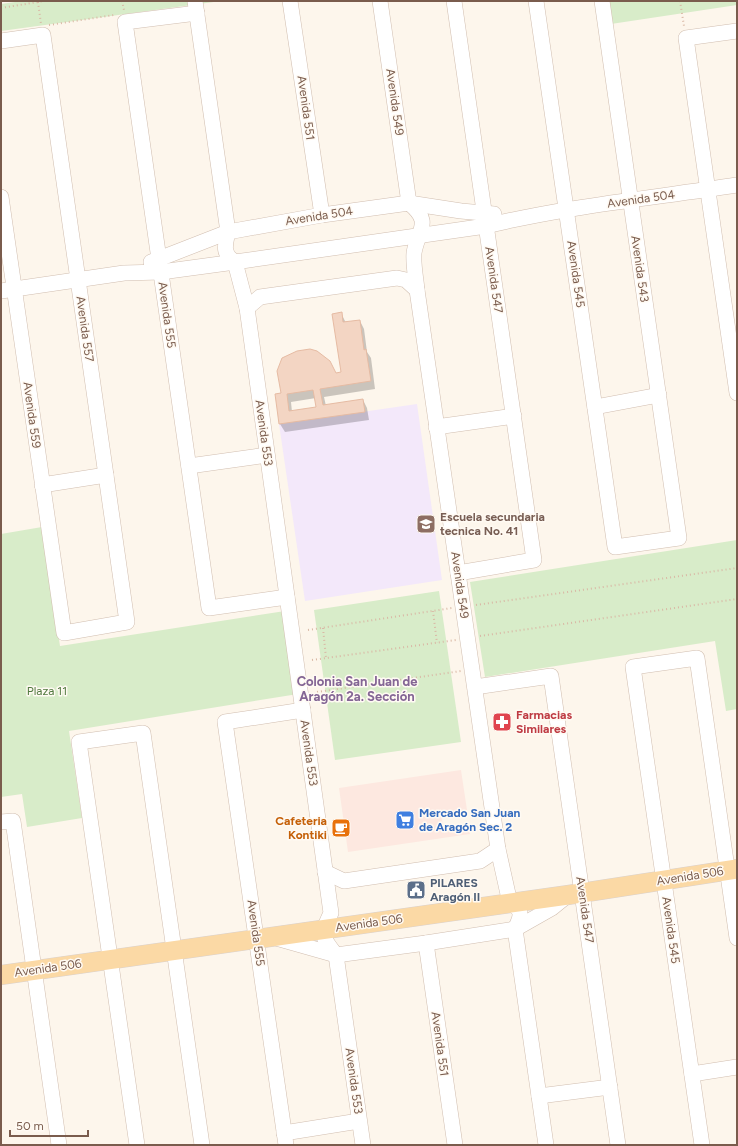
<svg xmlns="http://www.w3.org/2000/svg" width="738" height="1146" viewBox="0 0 738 1146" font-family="Figtree,sans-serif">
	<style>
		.commercial { fill: #fde8e0 }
		.education { fill: #f3e8fa }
		.green { fill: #d8ecc9 }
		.shadow { fill: #0003; fill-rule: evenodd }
		.building { fill: #f3d5c3; stroke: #e6bba3; fill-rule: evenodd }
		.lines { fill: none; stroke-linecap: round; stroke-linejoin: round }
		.minor-casing { stroke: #d1beb0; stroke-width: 16 }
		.major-casing { stroke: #dad1cd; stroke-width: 20 }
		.path { stroke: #d9b8a5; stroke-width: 2; stroke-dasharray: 1 3; stroke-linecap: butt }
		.minor { stroke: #fff; stroke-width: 15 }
		.major { stroke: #fbd9a5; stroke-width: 19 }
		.labels { text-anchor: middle; stroke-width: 3; stroke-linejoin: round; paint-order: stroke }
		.street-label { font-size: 12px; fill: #7a5c4d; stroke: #fffaf3 }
		.education-label { font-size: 12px; font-weight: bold; fill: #785e54; stroke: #fffaf3; text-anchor: start }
		.park-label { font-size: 12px; fill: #537a41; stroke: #fffaf3 }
		.health-label { font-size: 12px; font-weight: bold; fill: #be3a42; stroke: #fffaf3; text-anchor: start }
		.shop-label { font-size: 12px; font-weight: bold; fill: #366cbe; stroke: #fffaf3; text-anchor: start }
		.food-label { font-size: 12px; font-weight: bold; fill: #c56008; stroke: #fffaf3; text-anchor: end }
		.service-label { font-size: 12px; font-weight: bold; fill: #4e5e75; stroke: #fffaf3; text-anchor: start }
		.neighbourhood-label { font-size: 13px; font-weight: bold; fill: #846695; stroke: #fffaf3 }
	</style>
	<rect width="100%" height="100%" fill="#fdf6ec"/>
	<!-- commercial -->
	<polygon class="commercial" points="461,770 467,810 441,815 444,829 469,825 470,834 348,852 339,788"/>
	<!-- education -->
	<polygon class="education" points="417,404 442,580 305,601 279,424"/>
	<!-- green -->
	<g class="green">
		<polygon points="22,1 221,1 1,31 1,4"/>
		<polygon points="608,1 737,1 737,5 611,24"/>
		<polygon points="42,527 60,646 285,611 298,694 69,731 82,818 27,827 22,794 1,797 1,534"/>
		<polygon points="737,540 737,709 726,711 715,641 485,677 470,582"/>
		<polygon points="439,591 461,742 335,760 314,610"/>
	</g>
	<!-- shadow -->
	<path class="shadow" d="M 341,313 L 346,323 L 360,321 L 364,329 L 367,352 L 371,358 L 375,389 L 324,397 L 326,406 L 363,400 L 367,408 L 369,420 L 285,432 L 280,424 L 276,395 L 342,373 ZM 316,398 L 317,408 L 292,412 L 291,402 Z"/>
	<!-- building -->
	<path class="building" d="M 342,312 L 343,322 L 360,320 L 364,350 L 366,349 L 371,381 L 320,389 L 323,405 L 363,399 L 365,412 L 279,424 L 275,394 L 281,393 L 277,371 L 282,358 L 297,351 L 310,349 L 317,351 L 330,361 L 336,373 L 341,372 L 332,314 ZM 313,390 L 316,407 L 289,411 L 287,394 Z"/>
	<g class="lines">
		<defs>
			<g id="minor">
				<path d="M 195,1 L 228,232 C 225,245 222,254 235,262"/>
				<polyline points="290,1 322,215"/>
				<polyline points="380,1 409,203"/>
				<polyline points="454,1 534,560 458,573"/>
				<polyline points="536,1 615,547 679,538 602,1"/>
				<polyline points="197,13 125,22 209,608 287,597"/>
				<polyline points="737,31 686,38 737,393"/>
				<polyline points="1,41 43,35 127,622 64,633 1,197"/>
				<path d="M 409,203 C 433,223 418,229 414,253 C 413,265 416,278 417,290 L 498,849 L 510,903 C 524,910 521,917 515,929"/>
				<polyline points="151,262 228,232 322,215 409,203 461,211 494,214"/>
				<path d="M 235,262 L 247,308 L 331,913 C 321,935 320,935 336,955 L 363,1145"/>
				<path d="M 1,291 L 124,273 L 161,272 L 235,262 L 486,226 C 568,206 653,198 737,185"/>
				<polyline points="247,308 260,297 397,278 406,280 417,290"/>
				<polyline points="595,407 659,395"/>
				<polyline points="436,427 514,416"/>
				<polyline points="189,466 267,455"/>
				<polyline points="42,485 106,475"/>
				<polyline points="475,687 551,676 618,1145"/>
				<polyline points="1,822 13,821 59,1145"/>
				<polyline points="325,872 344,881 480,861 498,849"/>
				<polyline points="515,929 546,1145"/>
				<polyline points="276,938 336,955 426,943 515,929 552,908 568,895"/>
				<polyline points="426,943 455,1145"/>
				<polyline points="692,1074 737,1067"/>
				<polyline points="539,1096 610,1087"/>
				<polyline points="284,1133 359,1121"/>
				<polyline points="137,1145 79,742 143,733 202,1145"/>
				<polyline points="286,1145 225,722 303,710"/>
				<polyline points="702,1145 633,667 697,658 737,938"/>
			</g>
			<polyline id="major" points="1,975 568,895 737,869"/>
		</defs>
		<!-- minor casing -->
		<use href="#minor" class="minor-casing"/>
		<!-- major casing -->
		<use href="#major" class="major-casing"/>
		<!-- path -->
		<g class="path">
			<polyline points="122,1 124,10"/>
			<polyline points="680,1 684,26"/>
			<polyline points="38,2 41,24"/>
			<polyline points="1,8 44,1"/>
			<polyline points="49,25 114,15"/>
			<polyline points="476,605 737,568"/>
			<polyline points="433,611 437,643"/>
			<polyline points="323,628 326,658"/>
			<polyline points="308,630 452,608"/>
			<polyline points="480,636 737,599"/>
			<polyline points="312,660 456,640"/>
			<polyline points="317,692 461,671"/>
		</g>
		<!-- minor -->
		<use href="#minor" class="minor"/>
		<!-- major -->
		<use href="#major" class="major"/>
	</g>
	<!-- icons -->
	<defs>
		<symbol id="school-square" viewBox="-11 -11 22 22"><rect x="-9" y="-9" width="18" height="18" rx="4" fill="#8d6e63" stroke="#fffaf3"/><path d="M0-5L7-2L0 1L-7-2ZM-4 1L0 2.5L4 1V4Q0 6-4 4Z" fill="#fff"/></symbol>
		<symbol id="pharmacy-square" viewBox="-11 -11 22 22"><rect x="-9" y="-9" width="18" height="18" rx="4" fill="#e0444e" stroke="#fffaf3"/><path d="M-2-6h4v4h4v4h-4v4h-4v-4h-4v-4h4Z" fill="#fff"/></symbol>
		<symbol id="supermarket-square" viewBox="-11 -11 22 22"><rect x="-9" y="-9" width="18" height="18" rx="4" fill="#3f7fe0" stroke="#fffaf3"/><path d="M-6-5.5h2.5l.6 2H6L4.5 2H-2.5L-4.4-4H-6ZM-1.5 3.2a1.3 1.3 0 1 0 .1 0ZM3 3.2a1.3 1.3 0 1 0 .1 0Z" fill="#fff"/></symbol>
		<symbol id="cafe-square" viewBox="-11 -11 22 22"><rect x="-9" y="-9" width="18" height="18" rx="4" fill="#e8710a" stroke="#fffaf3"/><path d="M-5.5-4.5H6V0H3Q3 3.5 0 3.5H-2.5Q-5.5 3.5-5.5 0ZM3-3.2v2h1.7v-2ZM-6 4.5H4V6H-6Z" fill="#fff"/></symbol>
		<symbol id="civic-square" viewBox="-11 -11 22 22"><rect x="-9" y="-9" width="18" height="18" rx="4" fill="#5c6f8a" stroke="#fffaf3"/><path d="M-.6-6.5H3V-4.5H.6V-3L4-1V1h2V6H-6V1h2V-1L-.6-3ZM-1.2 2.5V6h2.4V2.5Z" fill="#fff"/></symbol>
	</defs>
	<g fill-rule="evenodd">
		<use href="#school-square" x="415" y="513" width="22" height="22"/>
		<use href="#pharmacy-square" x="491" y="711" width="22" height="22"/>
		<use href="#supermarket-square" x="394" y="809" width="22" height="22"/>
		<use href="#cafe-square" x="330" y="817" width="22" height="22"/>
		<use href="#civic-square" x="405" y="879" width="22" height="22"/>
	</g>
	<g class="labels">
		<!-- street labels -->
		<g class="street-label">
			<text transform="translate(395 102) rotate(82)" y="4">Avenida 549</text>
			<text transform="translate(306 108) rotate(82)" y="4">Avenida 551</text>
			<text transform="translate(641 199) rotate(-8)" y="4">Avenida 504</text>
			<text transform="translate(319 216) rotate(-9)" y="4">Avenida 504</text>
			<text transform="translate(640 269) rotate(82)" y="4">Avenida 543</text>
			<text transform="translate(576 274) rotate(82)" y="4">Avenida 545</text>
			<text transform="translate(494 280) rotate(82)" y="4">Avenida 547</text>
			<text transform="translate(167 315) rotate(82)" y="4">Avenida 555</text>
			<text transform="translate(85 329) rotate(82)" y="4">Avenida 557</text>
			<text transform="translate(32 415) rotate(82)" y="4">Avenida 559</text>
			<text transform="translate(264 433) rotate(82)" y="4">Avenida 553</text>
			<text transform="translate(460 585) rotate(82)" y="4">Avenida 549</text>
			<text transform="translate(309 753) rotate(82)" y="4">Avenida 553</text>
			<text transform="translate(690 876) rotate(-9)" y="4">Avenida 506</text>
			<text transform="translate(585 910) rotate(82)" y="4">Avenida 547</text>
			<text transform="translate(369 923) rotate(-8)" y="4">Avenida 506</text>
			<text transform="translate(671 930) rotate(82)" y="4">Avenida 545</text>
			<text transform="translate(256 933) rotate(82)" y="4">Avenida 555</text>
			<text transform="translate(48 968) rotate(-8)" y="4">Avenida 506</text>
			<text transform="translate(440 1044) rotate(82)" y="4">Avenida 551</text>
			<text transform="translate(354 1081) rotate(82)" y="4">Avenida 553</text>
		</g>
		<!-- education labels -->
		<g class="education-label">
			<text x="440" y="521">Escuela secundaria<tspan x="440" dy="14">tecnica No. 41</tspan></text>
		</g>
		<!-- park labels -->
		<g class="park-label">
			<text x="47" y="695">Plaza 11</text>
		</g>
		<!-- health labels -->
		<g class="health-label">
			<text x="516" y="719">Farmacias<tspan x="516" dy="14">Similares</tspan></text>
		</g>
		<!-- shop labels -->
		<g class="shop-label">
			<text x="419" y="817">Mercado San Juan<tspan x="419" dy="14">de Aragón Sec. 2</tspan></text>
		</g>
		<!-- food labels -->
		<g class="food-label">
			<text x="327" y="825">Cafeteria<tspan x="327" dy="14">Kontiki</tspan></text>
		</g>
		<!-- service labels -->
		<g class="service-label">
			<text x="430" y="887">PILARES<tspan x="430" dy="14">Aragón II</tspan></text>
		</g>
		<!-- neighbourhood labels -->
		<g class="neighbourhood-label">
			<text x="357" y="686">Colonia San Juan de<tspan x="357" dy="15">Aragón 2a. Sección</tspan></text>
		</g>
	</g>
	<!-- border -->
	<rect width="738" height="1146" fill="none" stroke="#7a5c4d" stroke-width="4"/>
	<!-- scale -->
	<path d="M10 1130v6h78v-6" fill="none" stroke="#7a5c4d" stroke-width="2"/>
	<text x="16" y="1130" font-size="12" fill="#7a5c4d" stroke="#fffaf3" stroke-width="3" paint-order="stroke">50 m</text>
</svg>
